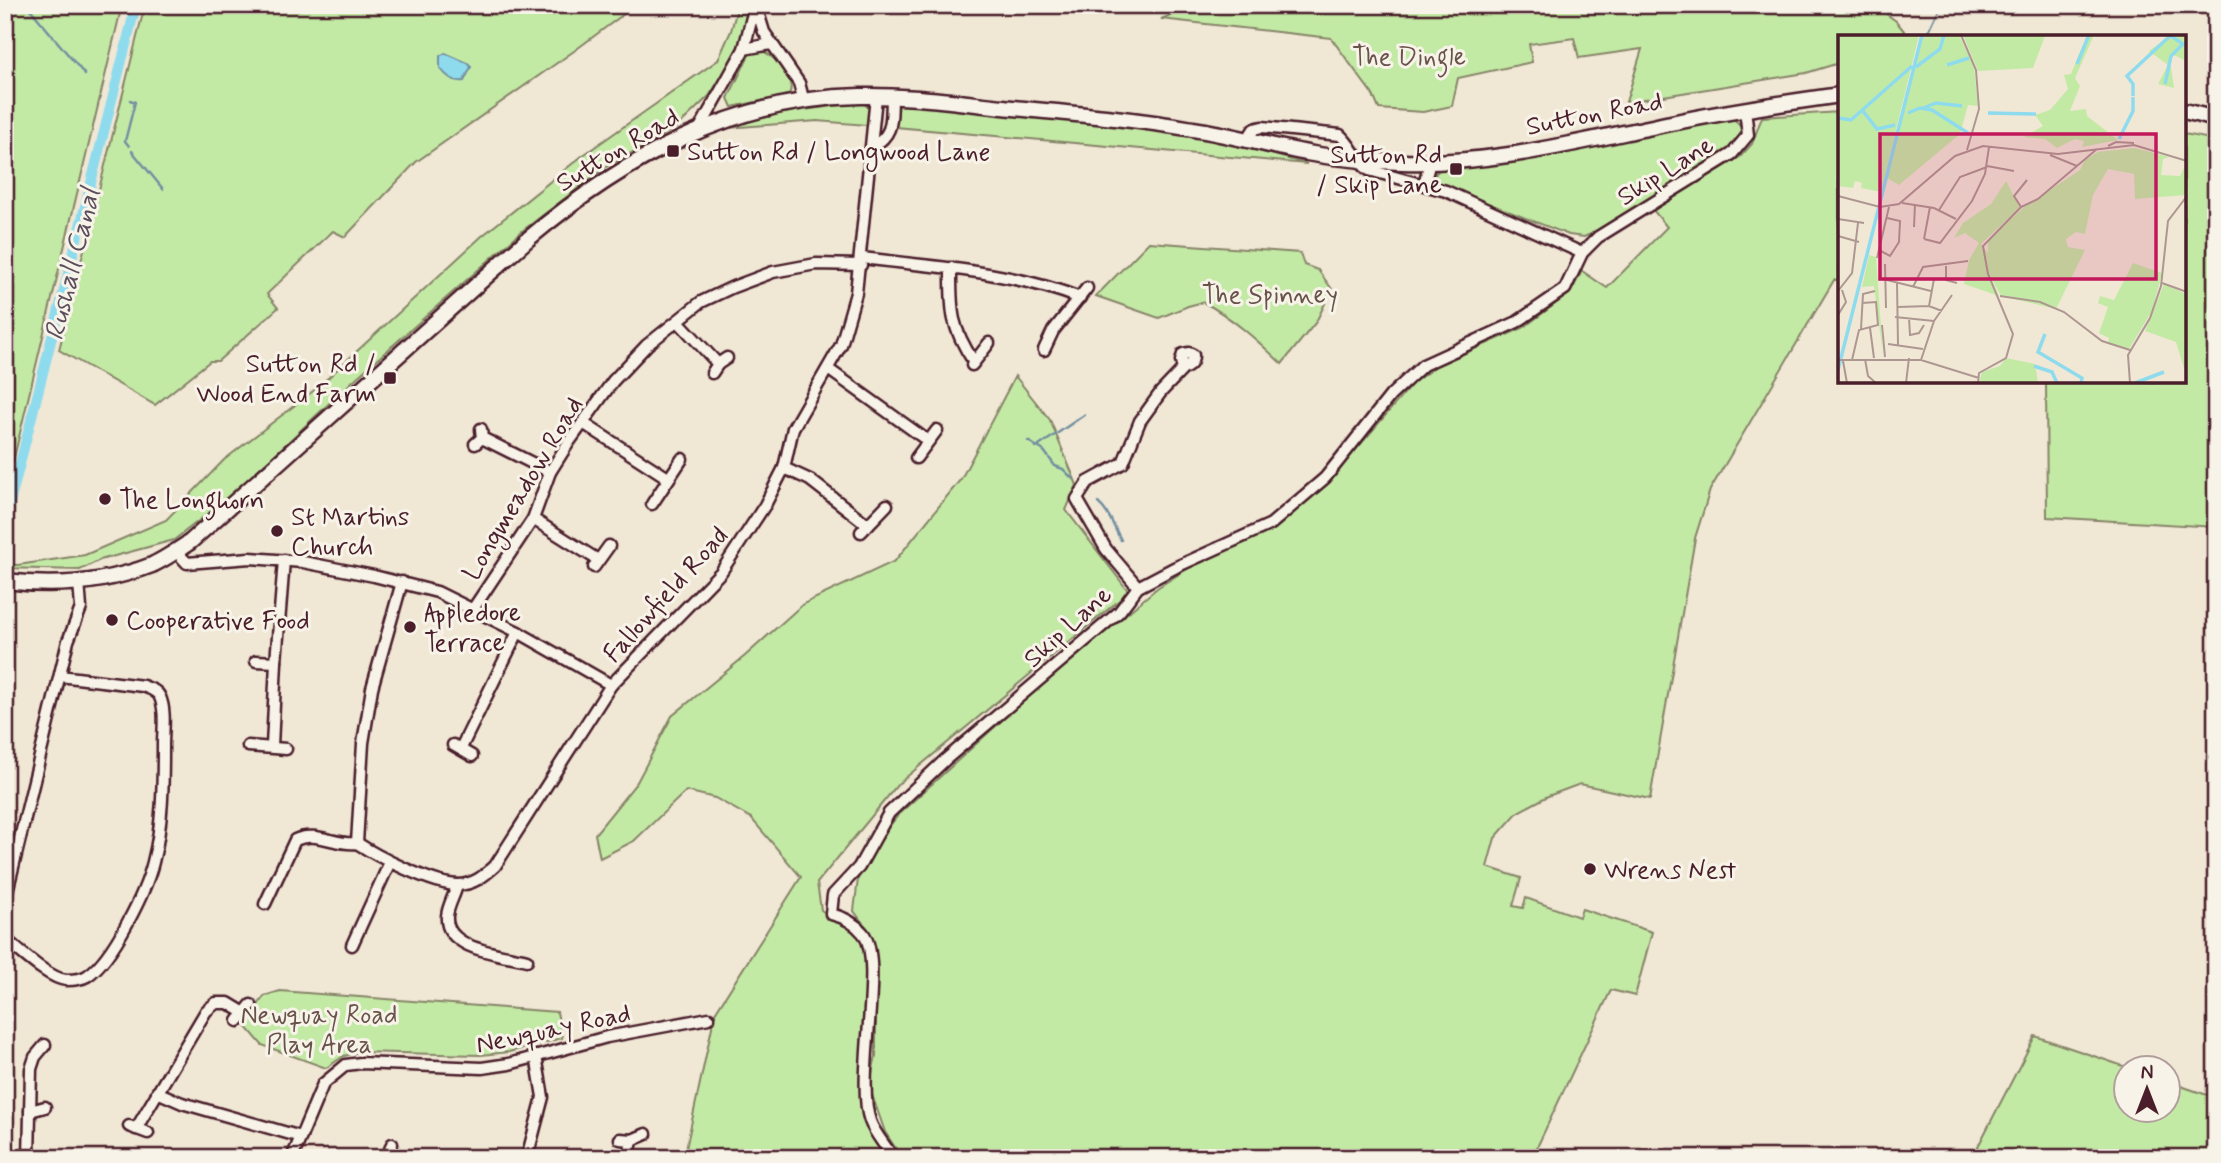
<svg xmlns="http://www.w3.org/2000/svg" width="2221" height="1163" viewBox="0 0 2221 1163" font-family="Mynerve,sans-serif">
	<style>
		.green { fill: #c3eaa5; stroke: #868468; stroke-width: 2 }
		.water { fill: #8edbee; stroke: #7390a0; stroke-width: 2 }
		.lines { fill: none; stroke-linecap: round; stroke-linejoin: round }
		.stream { stroke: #7390a0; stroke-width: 2.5 }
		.canal { stroke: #8edbee; stroke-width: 10 }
		.minor-casing { stroke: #4a1f2b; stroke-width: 15 }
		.secondary-casing { stroke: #4a1f2b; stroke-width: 19 }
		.minor { stroke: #f7f3e8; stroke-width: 10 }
		.secondary { stroke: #f7f3e8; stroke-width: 14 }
		.poi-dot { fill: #4a1f2b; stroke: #f7f3e8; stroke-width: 2.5 }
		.labels { text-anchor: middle; stroke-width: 6; stroke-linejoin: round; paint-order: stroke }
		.park-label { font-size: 26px; fill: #68524a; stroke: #f7f3e8 }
		.street-label { font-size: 26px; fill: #4a1f2b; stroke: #f7f3e8 }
		.poi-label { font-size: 26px; fill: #4a1f2b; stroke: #f7f3e8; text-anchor: start }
		.water-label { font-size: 28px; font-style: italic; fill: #5b4e5c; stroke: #f7f3e8 }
		.inset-river { fill: none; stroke: #8edbee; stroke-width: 3.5 }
		.inset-road { fill: none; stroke: #ae9791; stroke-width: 2 }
		.view { fill: #c2185b; fill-opacity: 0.15; stroke: #c2185b; stroke-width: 3.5 }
		.inset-edge { fill: none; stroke: #4a1f2b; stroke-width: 3.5 }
	</style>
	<rect width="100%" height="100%" fill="#f0e7d5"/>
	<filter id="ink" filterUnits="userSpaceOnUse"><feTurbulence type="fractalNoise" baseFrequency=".0143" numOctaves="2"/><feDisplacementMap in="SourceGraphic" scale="14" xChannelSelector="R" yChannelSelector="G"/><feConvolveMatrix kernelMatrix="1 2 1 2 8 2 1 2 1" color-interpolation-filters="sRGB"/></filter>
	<g filter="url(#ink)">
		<!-- green -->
		<g class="green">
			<polygon points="5,5 122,5 13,462 5,460"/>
			<polygon points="145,5 636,5 574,51 416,162 345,237 333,231 267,294 278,308 218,361 210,361 155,405 59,350"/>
			<polygon points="738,5 750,5 743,37 726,70 709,96 676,128 606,167 522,231 355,379 233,494 174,540 100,560 80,570 5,568 5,564 18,565 85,555 166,520 224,460 317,388 482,236 582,156 718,60 731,31"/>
			<polygon points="1196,5 1874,5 1896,21 1909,37 1840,37 1839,63 1806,73 1626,102 1642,49 1579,58 1574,38 1529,44 1532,62 1458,78 1452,106 1423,112 1379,109 1373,95 1331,38 1161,19"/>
			<path d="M 761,50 C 775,57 797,78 789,95 L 732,107 L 728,98 L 750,53 Z"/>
			<polygon points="862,102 869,108 867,125 817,121 727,128 775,114"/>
			<polygon points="899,103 1194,133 1307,164 896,127"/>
			<polygon points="1839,112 1839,280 1834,280 1710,490 1695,538 1650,799 1580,784 1548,796 1518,812 1495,838 1487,867 1521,878 1513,906 1523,908 1526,898 1579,917 1582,909 1652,932 1635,996 1611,990 1532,1158 902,1158 885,1132 869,1086 876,1056 876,967 870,933 854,911 858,879 869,852 900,813 1019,705 1157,588 1192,566 1280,525 1336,473 1413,383 1436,366 1523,328 1571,292 1582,271 1607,288 1667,227 1653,210 1740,157 1752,144 1762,117"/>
			<path d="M 1730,118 C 1745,123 1744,135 1734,146 L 1602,229 L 1584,237 L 1569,235 L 1439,184 L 1435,174 L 1440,169 Z"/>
			<polygon points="2184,134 2216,140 2216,527 2047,517 2046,382 2184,382"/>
			<path d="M 1149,242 L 1300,253 L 1304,265 L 1318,270 L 1332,289 L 1316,322 L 1282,364 C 1257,340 1233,318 1203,302 L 1188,306 L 1159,318 L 1096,296 Z"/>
			<polygon points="1015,376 1050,420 1077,485 1066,510 1129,592 898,784 817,883 821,910 860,936 868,964 862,1054 866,1117 887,1158 684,1158 715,1013 801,877 751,818 715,798 686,791 634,841 600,858 595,834 637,782 672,716 745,656 803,604 895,561 961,479"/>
			<polygon points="280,991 557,1012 562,1038 509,1052 481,1055 358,1052 344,1056 326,1068 262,1045 245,1025 264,996"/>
			<polygon points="2035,1036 2129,1068 2126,1068 2126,1110 2168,1110 2169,1082 2216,1098 2216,1158 1972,1158"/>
		</g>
		<!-- water -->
		<path class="water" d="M 445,53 L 468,63 L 471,67 L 464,81 C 454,83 446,76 440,68 L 440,56 Z"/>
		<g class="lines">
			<!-- stream -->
			<g class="stream">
				<polyline points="27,5 85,75"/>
				<polyline points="201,5 211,8"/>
				<polyline points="1926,37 1941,5"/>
				<polyline points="129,146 125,141 135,102 130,100"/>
				<polyline points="132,151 163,189"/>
				<polyline points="1028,441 1044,451 1055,466 1063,469 1073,479"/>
				<polyline points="1036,448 1084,415"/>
				<path d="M 1098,503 C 1110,513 1114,528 1121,540"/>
			</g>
			<!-- canal -->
			<polyline class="canal" points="5,523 136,5"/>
			<defs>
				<g id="minor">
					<polyline points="756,6 764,32 799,83 804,102"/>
					<polyline points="744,49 771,44"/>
					<polyline points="700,128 744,49 755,5"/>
					<path d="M 1247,140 L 1254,129 L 1262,127 L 1340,135 C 1352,145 1357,163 1369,170 L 1446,191 L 1582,253"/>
					<path d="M 872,147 C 894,134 891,122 892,98"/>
					<polyline points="1424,184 1430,162"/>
					<path d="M 861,258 C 936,267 1010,271 1080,298"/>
					<path d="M 951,268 C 951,310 950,326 974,362"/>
					<polyline points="678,321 718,364"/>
					<polyline points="1044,350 1053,331 1087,288"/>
					<polyline points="972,365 989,343"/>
					<polyline points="828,369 928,441"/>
					<polyline points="712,373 718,364 727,358"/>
					<polyline points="583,423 668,478"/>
					<polyline points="482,438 550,472"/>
					<polyline points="475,444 482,438 481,429"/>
					<polyline points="916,458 937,430"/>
					<polyline points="784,468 810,480 868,525"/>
					<polyline points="652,504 682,459"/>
					<polyline points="533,519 598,560"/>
					<polyline points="861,532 887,505"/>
					<polyline points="176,551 187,563 250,558 303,562 374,576 437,592 518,632 611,685"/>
					<polyline points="594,567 609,546"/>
					<path d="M 1138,587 L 1106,549 L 1077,499 L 1088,482 L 1123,463 L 1140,421 L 1161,392 L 1183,369 L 1181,361 L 1183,354 L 1189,353 L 1193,355 C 1193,363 1190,366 1183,369"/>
					<polyline points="473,609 533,519 550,472 569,442 613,381 647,345 701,302 733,287 773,272 816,264 861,265"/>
					<polyline points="256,661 276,662"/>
					<polyline points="453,745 472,756"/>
					<polyline points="248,746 286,749"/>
					<polyline points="272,746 276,662 284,560"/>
					<polyline points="461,748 518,632"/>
					<path d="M 357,843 C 378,857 432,884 457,885 C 473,885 484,876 495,866 L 611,685 L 721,572 L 765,505 L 784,468 L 793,428 L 841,345 L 856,293 L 876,97"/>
					<polyline points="357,843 363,743 372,688 402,582"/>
					<path d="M 457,885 C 455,895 448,905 447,916 C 444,950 503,954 527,960"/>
					<polyline points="5,900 68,641 81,608 79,582"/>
					<path d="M 265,904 L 295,840 C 315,830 336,846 357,843"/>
					<path d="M 5,939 C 19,950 49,979 66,980 C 73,980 82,979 87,976 C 113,959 146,891 153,862 C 163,824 163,783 163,745 C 163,730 166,711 160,697 C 157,690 150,689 143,686 L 60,676"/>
					<polyline points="352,945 390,862"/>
					<polyline points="238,1021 251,1005"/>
					<polyline points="157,1092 182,1103 301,1137"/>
					<polyline points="30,1111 45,1107"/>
					<polyline points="129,1126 148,1133"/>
					<polyline points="136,1129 206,1011 216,1003 228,1003 243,1012"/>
					<polyline points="620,1139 632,1140 646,1134"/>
					<polyline points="29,1158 31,1069 35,1057 45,1045"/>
					<polyline points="292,1158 323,1084 346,1065 361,1063 482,1068 509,1064 607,1037 709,1018"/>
					<polyline points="387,1158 392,1144"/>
					<polyline points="530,1158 529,1150 543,1097 536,1056"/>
					<polyline points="629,1158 632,1140"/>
					<path d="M 893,1158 C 886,1146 874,1133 870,1121 C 855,1079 885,960 863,933 C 855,923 843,917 831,914 L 833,895 L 859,867 L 889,813 L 945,760 L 1119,612 L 1138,587 L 1176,567 L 1271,524 L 1325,478 L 1391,395 L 1423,365 L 1517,322 L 1565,289 L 1582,253 L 1598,237 L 1732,154 L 1748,135 L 1745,109"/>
				</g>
				<g id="secondary">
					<polyline points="2184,111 2216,119"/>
					<path d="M 5,581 C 54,587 106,583 152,565 C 165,559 178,550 190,542 L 528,239 C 623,159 733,98 860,96 C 907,95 956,102 1003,107 C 1066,113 1130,118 1193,129 C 1233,135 1273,147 1313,154 C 1342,159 1372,161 1402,162 C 1493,165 1582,141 1671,123 C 1727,111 1783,103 1840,95"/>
				</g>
			</defs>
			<!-- minor casing -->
			<use href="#minor" class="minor-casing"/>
			<!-- secondary casing -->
			<use href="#secondary" class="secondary-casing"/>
			<!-- minor -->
			<use href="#minor" class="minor"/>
			<!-- secondary -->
			<use href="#secondary" class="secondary"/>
		</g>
	</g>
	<!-- markers -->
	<g class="poi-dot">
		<rect x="666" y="144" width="14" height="14" rx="3.5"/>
		<rect x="1449" y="162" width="14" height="14" rx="3.5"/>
		<rect x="383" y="371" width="14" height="14" rx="3.5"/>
		<circle cx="105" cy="499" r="7"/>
		<circle cx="277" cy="531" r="7"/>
		<circle cx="112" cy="620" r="7"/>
		<circle cx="410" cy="627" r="7"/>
		<circle cx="1590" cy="869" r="7"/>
	</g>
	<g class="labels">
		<!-- park labels -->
		<g class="park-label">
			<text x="1409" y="65">The Dingle</text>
			<text x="1270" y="303">The Spinney</text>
			<text x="319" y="1023">Newquay Road<tspan x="319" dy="30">Play Area</tspan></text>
		</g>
		<!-- street labels -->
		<g class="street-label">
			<text transform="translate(1594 113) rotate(-11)" y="9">Sutton Road</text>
			<text transform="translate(617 149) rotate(-31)" y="9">Sutton Road</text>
			<text transform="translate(1665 170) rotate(-32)" y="9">Skip Lane</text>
			<text transform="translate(522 488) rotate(-59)" y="9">Longmeadow Road</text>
			<text transform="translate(665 594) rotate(-48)" y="9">Fallowfield Road</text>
			<text transform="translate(1067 626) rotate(-42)" y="9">Skip Lane</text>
			<text transform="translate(553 1028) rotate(-12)" y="9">Newquay Road</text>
		</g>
		<!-- poi labels -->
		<g class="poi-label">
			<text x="687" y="160">Sutton Rd / Longwood Lane</text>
			<text x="1442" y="163" text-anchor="end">Sutton Rd<tspan x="1442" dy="30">/ Skip Lane</tspan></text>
			<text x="376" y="372" text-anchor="end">Sutton Rd /<tspan x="376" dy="30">Wood End Farm</tspan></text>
			<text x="119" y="508">The Longhorn</text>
			<text x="291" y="525">St Martins<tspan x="291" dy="30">Church</tspan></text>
			<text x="424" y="621">Appledore<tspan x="424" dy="30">Terrace</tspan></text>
			<text x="126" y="629">Cooperative Food</text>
			<text x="1604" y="878">Wrens Nest</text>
		</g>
		<!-- water labels -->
		<g class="water-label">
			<text transform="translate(71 264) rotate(-76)" y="10">Rushall Canal</text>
		</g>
	</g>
	<!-- overview -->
	<g transform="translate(1838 35)">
		<rect width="348" height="348" fill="#f0e7d5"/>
		<path d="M 0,0 L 81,0 L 43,157 L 23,153 L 24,148 L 17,146 L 15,153 L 0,151 ZM 85,0 L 121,0 L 136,31 L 140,71 L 130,70 L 122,99 L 61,150 L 49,143 ZM 125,0 L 207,0 L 207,1 L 195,33 L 140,36 ZM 249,0 L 256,0 L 237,43 L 242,51 L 232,76 L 248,74 L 249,81 L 280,105 L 244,112 L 246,106 L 237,104 L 219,113 L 207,104 L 186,102 L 205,91 L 197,80 L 212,75 L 230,54 L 226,40 L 233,39 ZM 333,0 L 348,0 L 348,26 L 336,20 L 332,25 L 336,53 L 320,49 L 330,30 L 311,16 ZM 297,113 L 331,122 L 325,124 L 323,140 L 342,141 L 348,129 L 348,160 L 297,164 L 296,139 L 270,134 L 255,160 L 247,199 L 238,197 L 228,204 L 230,212 L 247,215 L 218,274 L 163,261 L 152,240 L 161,261 L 126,249 L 131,225 L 141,208 L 127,198 L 116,203 L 125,188 L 153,169 L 168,146 L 182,173 L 143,209 L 150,218 L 150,205 L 186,172 L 242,135 L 247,125 L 260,117 ZM 31,220 L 38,222 L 45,320 L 36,251 L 24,252 ZM 295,228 L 324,238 L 314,276 L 291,314 L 270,308 L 271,303 L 261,298 L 270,272 L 260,268 L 262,261 L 276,265 ZM 326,249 L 348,259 L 348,340 L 338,307 L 307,296 ZM 168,323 L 197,329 L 200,348 L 141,348 L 144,337 L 162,331 Z" fill="#c3eaa5"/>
		<path class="inset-river" d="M 239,29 L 251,0M 109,30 L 131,23M 78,32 L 102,14 L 106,0M 327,49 L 333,21 L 345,9 L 333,1M 295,61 L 295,49 L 289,41 L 333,0M 83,74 L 98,68 L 124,71M 25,76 L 39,94 L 57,90M 70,78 L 82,73 L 94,75 L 130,98M 150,78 L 198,79M 0,83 L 13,85 L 74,31M 281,104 L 295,76 L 295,62M 207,299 L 200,317 L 244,343 L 243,348M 196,331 L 214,337 L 219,348M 0,335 L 84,0M 297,348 L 326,337"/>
		<path class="inset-road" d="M 123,0 L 138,35 L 141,74 L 129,115M 270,111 L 278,107 L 296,108M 212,120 L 239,131M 149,131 L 176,136M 0,161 L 42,172 L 61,169 L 117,121 L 145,111 L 220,119 L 296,110 L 349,126M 64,168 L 96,173 L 118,184M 183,172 L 176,161 L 189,145M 101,175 L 122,142 L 149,132M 0,184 L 26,188M 76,192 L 77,169M 0,201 L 21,207M 86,204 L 102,208 L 134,166 L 147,139 L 151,112M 86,204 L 92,172M 41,215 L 52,221 L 61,207 L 62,186 L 49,183M 39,223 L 51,172M 47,229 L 48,273M 108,231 L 108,245 L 119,248M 45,244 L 93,256M 59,248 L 60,310M 324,248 L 349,257M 75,252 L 85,232 L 130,226M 0,256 L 14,238 L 20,188M 162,261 L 202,267 L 226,277 L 264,306 L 292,315M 91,271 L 96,244M 60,272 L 91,271 L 104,276M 0,280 L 8,267 L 4,255M 57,282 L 96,286M 71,283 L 72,300 L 81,298 L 86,290M 96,286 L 114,260M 44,290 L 47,322M 32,293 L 36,323M 23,294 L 25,259 L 37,256M 50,309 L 85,314M 27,324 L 30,341 L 38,348M 0,325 L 83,325 L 141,343M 14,325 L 21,295 L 40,290 L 38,267 L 24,268M 83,325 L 96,286M 5,326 L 9,348M 68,348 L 71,323M 140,348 L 141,338 L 168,323 L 175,299 L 150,239 L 145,211 L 183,172 L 200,164 L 259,114M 292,348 L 290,320 L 312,283 L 323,251 L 330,186 L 349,161"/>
		<path class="view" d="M 42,99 L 318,99 L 318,244 L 42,244 Z"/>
		<rect width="348" height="348" class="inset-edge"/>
	</g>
	<!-- margin -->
	<rect width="2221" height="1163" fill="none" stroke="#f7f3e8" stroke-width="28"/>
	<rect x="14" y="14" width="2193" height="1135" fill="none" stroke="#4a1f2b" stroke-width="2.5" filter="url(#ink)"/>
	<!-- north arrow -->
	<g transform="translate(2147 1089)"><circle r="33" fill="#f7f3e8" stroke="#b29e9c" stroke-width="2"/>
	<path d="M0-5L12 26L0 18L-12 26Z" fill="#4a1f2b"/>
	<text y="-10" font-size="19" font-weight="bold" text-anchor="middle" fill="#4a1f2b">N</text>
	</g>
</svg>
